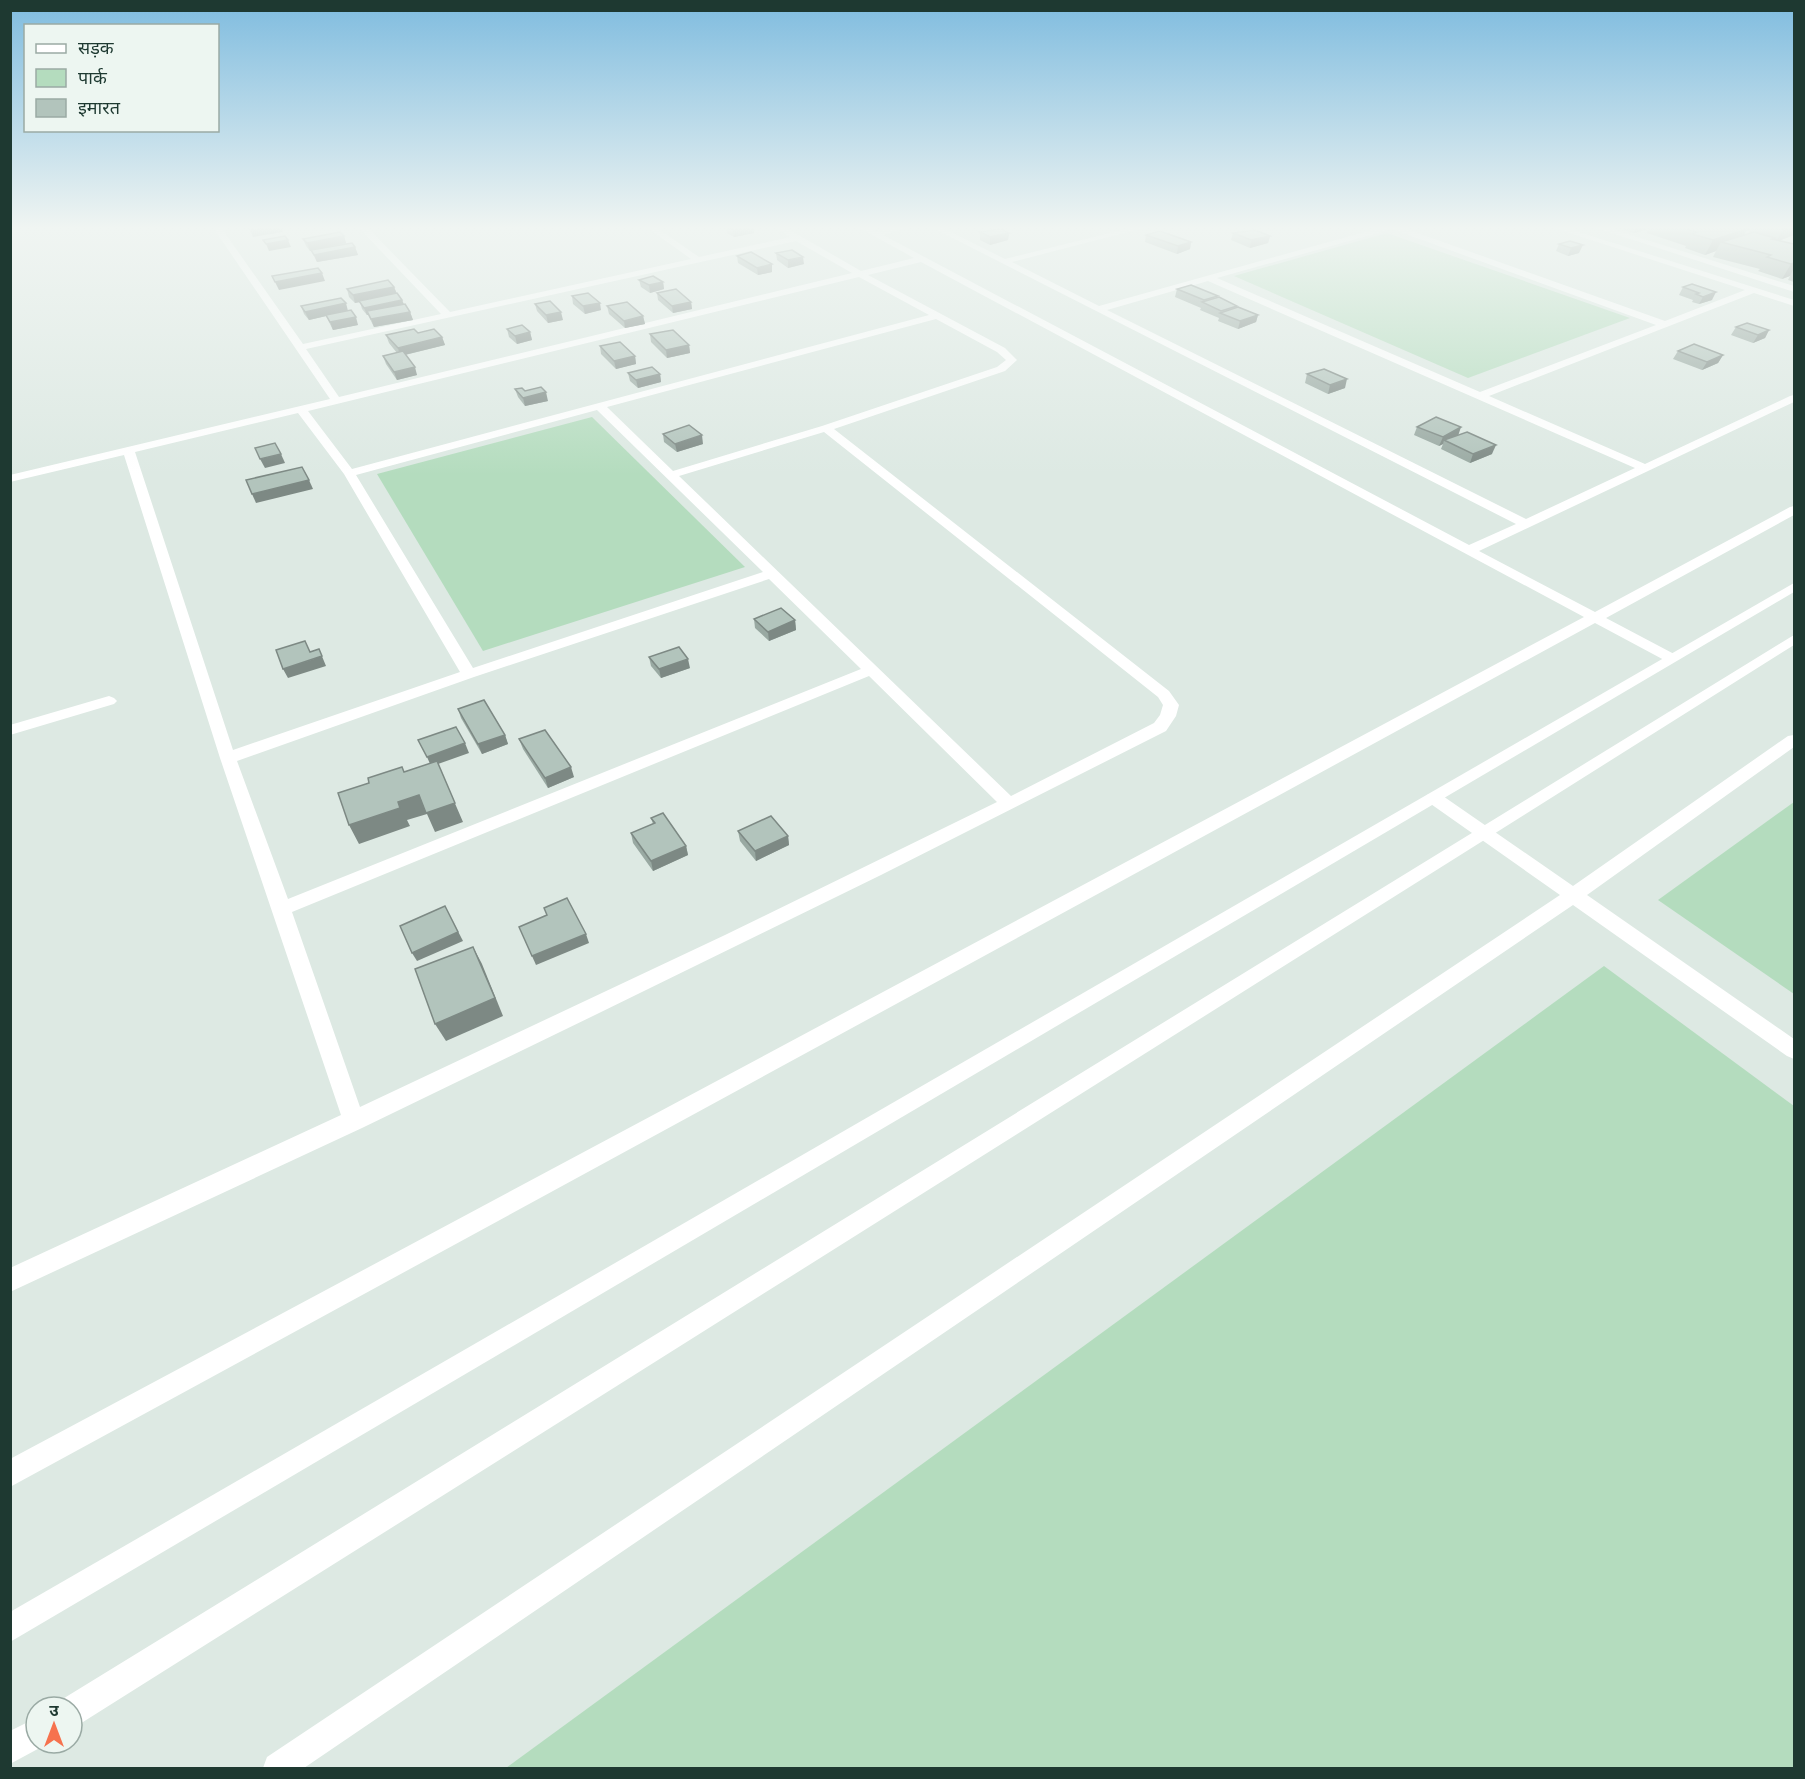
<svg xmlns="http://www.w3.org/2000/svg" width="1805" height="1779" viewBox="0 0 1805 1779" font-family="'Work Sans','Noto Sans Devanagari',sans-serif">
	<style>
		.green { fill: #b4dcbe }
		.lines { fill: none; stroke-linecap: round; stroke-linejoin: round }
		.minor { fill: #fff; fill-rule: evenodd }
		.tertiary { fill: #fff; fill-rule: evenodd }
		.wall { fill: #99a9a2; fill-rule: evenodd }
		.shaded-wall { fill: #7d8984 }
		.building { fill: #b2c4bc; stroke: #7d8984; stroke-width: 1.5 }
	</style>
	<rect width="100%" height="100%" fill="#dde9e3"/>
	<!-- green -->
	<g class="green">
		<polygon points="1387,233 1630,318 1468,378 1234,276"/>
		<polygon points="592,417 745,567 483,651 377,474"/>
		<polygon points="1794,802 1794,994 1658,900"/>
		<polygon points="1604,966 1794,1106 1794,1768 506,1768"/>
	</g>
	<g class="lines">
		<!-- minor -->
		<g class="minor">
			<path d="M 212,226 L 220,226 L 303,344 L 441,314 L 357,226 L 366,226 L 450,312 L 691,259 L 645,226 L 654,226 L 699,257 L 790,237 L 773,226 L 783,226 L 861,271 L 914,258 L 856,226 L 866,226 L 876,231 L 900,226 L 914,226 L 883,235 L 1469,545 L 1516,524 L 929,226 L 939,226 L 1005,259 L 1138,226 L 1151,226 L 1012,262 L 1099,306 L 1386,226 L 1398,226 L 1665,321 L 1745,290 L 1548,226 L 1560,226 L 1794,300 L 1794,306 L 1754,293 L 1489,396 L 1645,464 L 1790,396 L 1794,395 L 1794,402 L 1479,551 L 1595,612 L 1790,507 L 1794,506 L 1794,515 L 1606,618 L 1676,655 L 1678,658 L 1676,661 L 1666,661 L 1595,623 L 10,1487 L 10,1459 L 1584,617 L 921,262 L 868,275 L 1005,348 L 1017,360 L 1005,371 L 834,429 L 1169,691 L 1179,705 L 1176,716 L 1166,731 L 881,875 L 595,1015 L 362,1128 L 10,1292 L 10,1268 L 341,1115 L 220,758 L 124,455 L 10,482 L 10,475 L 330,399 ZM 1392,229 L 1656,325 L 1480,392 L 1217,278 ZM 796,241 L 852,273 L 339,397 L 306,349 ZM 859,277 L 929,315 L 352,469 L 308,411 ZM 1208,281 L 1635,468 L 1526,519 L 1107,310 ZM 936,319 L 997,352 L 1006,360 L 997,367 L 822,426 L 673,471 L 607,407 ZM 597,410 L 763,572 L 473,668 L 356,475 ZM 298,413 L 344,474 L 460,672 L 233,750 L 135,452 ZM 824,432 L 1158,697 L 1163,705 L 1160,715 L 1154,723 L 1011,796 L 679,476 ZM 769,579 L 861,669 L 288,899 L 237,761 L 474,677 ZM 869,676 L 997,802 L 725,935 L 360,1107 L 292,912 Z"/>
			<polygon points="1590,226 1602,226 1794,286 1794,292"/>
			<polygon points="109,696 114,698 117,701 114,704 10,735 10,725"/>
			<polygon points="1794,735 1794,747 1587,895 1794,1039 1794,1059 1787,1056 1573,905 304,1768 263,1768 267,1757 1560,895 1428,802 1426,798 1428,794 1440,794 1573,886 1788,736"/>
		</g>
		<!-- tertiary -->
		<g class="tertiary">
			<polygon points="1794,583 1794,592 10,1642 10,1612"/>
			<polygon points="1794,635 1794,645 83,1722 72,1726 72,1707 59,1707 61,1700"/>
			<polygon points="36,1718 36,1743 47,1744 10,1764 10,1731"/>
		</g>
	</g>
	<!-- wall -->
	<g class="wall">
		<polygon points="724,226 753,226 754,233 734,237 727,233 727,230 724,228"/>
		<path d="M 1610,226 L 1794,226 L 1779,241 L 1794,244 L 1794,282 L 1788,280 L 1790,276 L 1782,279 L 1758,271 L 1760,269 L 1713,257 L 1716,251 L 1705,255 L 1685,248 L 1686,246 L 1647,233 L 1649,229 L 1634,233 ZM 1749,230 L 1750,230 L 1749,233 L 1744,235 L 1746,231 Z"/>
		<polygon points="980,232 1009,233 1008,240 990,245 980,240"/>
		<polygon points="1233,233 1270,236 1268,243 1250,248 1231,240"/>
		<polygon points="1146,235 1191,242 1190,249 1177,254 1145,242"/>
		<polygon points="344,236 346,243 355,247 358,255 317,262 311,250 310,251 306,246 303,239"/>
		<polygon points="1570,241 1579,253 1568,256 1556,251 1559,244"/>
		<polygon points="776,253 804,264 788,268 777,260"/>
		<polygon points="737,256 772,264 772,272 758,275 738,263"/>
		<polygon points="639,280 663,282 664,289 650,293 641,287"/>
		<polygon points="1692,284 1712,300 1699,304 1692,302 1693,300 1679,295 1683,287"/>
		<polygon points="394,287 397,294 402,300 404,304 410,312 413,320 374,327 368,315 367,315 362,309 360,302 355,303 349,297 347,289"/>
		<polygon points="1177,289 1217,298 1237,307 1258,315 1256,322 1238,329 1218,321 1219,318 1200,310 1201,308 1175,297"/>
		<polygon points="657,293 691,302 692,309 673,313 658,300"/>
		<polygon points="572,296 601,310 585,314 573,304"/>
		<polygon points="535,304 563,320 548,323 537,311"/>
		<polygon points="301,306 348,311 358,325 333,330 326,316 309,320 304,314"/>
		<polygon points="607,306 643,316 645,324 625,328 609,314"/>
		<polygon points="1736,327 1769,330 1765,338 1753,343 1731,335"/>
		<polygon points="507,329 530,332 532,340 517,344 509,337"/>
		<polygon points="418,333 442,337 445,345 405,355 417,375 397,380 386,364 383,356 397,353 389,343 386,335"/>
		<polygon points="650,334 689,345 690,353 667,358 651,342"/>
		<polygon points="600,346 635,356 636,364 616,369 601,354"/>
		<polygon points="1678,351 1723,355 1718,363 1702,370 1673,359"/>
		<polygon points="628,373 660,374 661,382 638,388 630,381"/>
		<polygon points="1307,374 1345,388 1328,394 1305,383"/>
		<polygon points="515,389 525,391 548,401 525,406 518,397"/>
		<polygon points="1417,427 1458,435 1492,454 1470,463 1441,449 1443,444 1439,446 1414,435"/>
		<polygon points="663,434 703,444 677,452 664,442"/>
		<polygon points="754,619 795,620 796,630 769,641 755,628"/>
		<polygon points="649,657 690,668 661,678 651,666"/>
		<polygon points="458,709 505,735 508,744 482,754 461,718"/>
		<polygon points="519,739 574,777 548,788 523,749"/>
		<polygon points="651,818 686,846 688,855 653,871 633,843 631,833 653,824"/>
		<polygon points="738,831 788,836 789,845 756,861 740,841"/>
	</g>
	<!-- shaded-wall -->
	<g class="shaded-wall">
		<polygon points="242,226 263,226 243,229"/>
		<polygon points="274,226 280,226 283,232 253,237 250,230"/>
		<polygon points="753,226 754,233 734,237 733,230"/>
		<polygon points="1638,226 1650,226 1649,229 1634,233"/>
		<polygon points="1746,226 1751,226 1749,230 1746,231 1739,243 1721,242 1716,251 1705,255 1713,240 1744,230"/>
		<polygon points="1788,226 1794,226 1794,235 1776,242 1784,227"/>
		<polygon points="1009,233 1008,240 990,245 990,237"/>
		<polygon points="344,236 346,243 310,251 307,243"/>
		<polygon points="1270,236 1268,243 1250,248 1251,240"/>
		<polygon points="288,240 291,247 269,251 266,244"/>
		<polygon points="1191,242 1190,249 1177,254 1178,246"/>
		<polygon points="1583,245 1579,253 1568,256 1571,248"/>
		<polygon points="355,247 358,255 317,262 314,255"/>
		<polygon points="803,257 804,264 788,268 788,260"/>
		<polygon points="1794,263 1794,268 1790,276 1782,279 1791,264"/>
		<polygon points="772,264 772,272 758,275 757,268"/>
		<polygon points="322,273 325,281 279,290 275,282"/>
		<polygon points="663,282 664,289 650,293 649,285"/>
		<polygon points="394,287 397,294 355,303 353,295"/>
		<polygon points="1716,292 1712,300 1699,304 1703,297"/>
		<polygon points="402,300 405,308 367,311 368,315 367,315 364,308"/>
		<polygon points="691,302 692,309 673,313 672,306"/>
		<polygon points="346,303 348,311 309,320 305,312"/>
		<polygon points="600,303 601,310 585,314 583,306"/>
		<polygon points="410,312 413,320 374,327 371,319"/>
		<polygon points="561,312 563,320 548,323 546,315"/>
		<polygon points="1258,315 1256,322 1238,329 1240,321"/>
		<polygon points="643,316 645,324 625,328 624,321"/>
		<polygon points="356,317 358,325 333,330 330,322"/>
		<polygon points="1769,330 1765,338 1753,343 1758,335"/>
		<polygon points="530,332 532,340 517,344 515,336"/>
		<polygon points="442,337 445,345 400,356 398,348"/>
		<polygon points="689,345 690,353 667,358 666,350"/>
		<polygon points="1723,355 1718,363 1702,370 1707,362"/>
		<polygon points="635,356 636,364 616,369 614,361"/>
		<polygon points="415,367 417,375 397,380 394,372"/>
		<polygon points="660,374 661,382 638,388 636,380"/>
		<polygon points="1347,379 1345,388 1328,394 1330,385"/>
		<polygon points="546,392 548,401 525,406 523,398"/>
		<polygon points="1461,427 1458,436 1444,440 1443,444 1439,446 1443,437"/>
		<polygon points="702,435 703,444 677,452 675,444"/>
		<polygon points="1496,445 1492,454 1470,463 1473,454"/>
		<polygon points="281,454 285,463 265,468 260,459"/>
		<polygon points="309,480 313,489 256,503 252,494"/>
		<polygon points="795,620 796,630 769,641 768,632"/>
		<polygon points="319,649 326,666 288,678 283,669 314,659"/>
		<polygon points="688,659 690,668 661,678 659,669"/>
		<polygon points="505,735 508,744 482,754 478,744"/>
		<polygon points="465,743 469,753 438,764 463,822 435,832 427,814 407,820 410,826 359,844 349,825 431,766 427,757"/>
		<polygon points="571,767 574,777 548,788 545,778"/>
		<polygon points="788,836 789,845 756,861 755,851"/>
		<polygon points="686,846 688,855 653,871 651,861"/>
		<polygon points="445,906 463,941 417,961 412,953"/>
		<polygon points="586,934 589,943 536,965 532,956"/>
		<polygon points="473,947 482,964 503,1016 446,1041 435,1024"/>
	</g>
	<!-- building -->
	<g class="building">
		<polygon points="247,226 274,226 250,230"/>
		<polygon points="727,226 753,226 733,230"/>
		<polygon points="1676,226 1735,226 1747,229 1713,240 1692,234 1697,232"/>
		<polygon points="1001,229 1009,233 990,237 980,232"/>
		<polygon points="1255,230 1270,236 1251,240 1233,233"/>
		<polygon points="1160,231 1191,242 1178,246 1146,235"/>
		<polygon points="340,232 344,236 307,243 303,239"/>
		<polygon points="1754,232 1775,238 1772,239 1794,244 1794,263 1791,264 1767,257 1771,255 1721,242"/>
		<polygon points="285,236 288,240 266,244 263,240"/>
		<polygon points="1570,241 1583,245 1571,248 1559,244"/>
		<polygon points="352,243 355,247 314,255 311,250"/>
		<polygon points="792,250 803,257 788,260 776,253"/>
		<polygon points="751,252 772,264 757,268 737,256"/>
		<polygon points="318,268 322,273 275,282 272,276"/>
		<polygon points="653,276 663,282 649,285 639,280"/>
		<polygon points="388,280 394,287 353,295 347,289"/>
		<polygon points="1692,284 1716,292 1703,297 1696,294 1699,293 1683,287"/>
		<polygon points="1191,285 1218,296 1204,300 1177,289"/>
		<polygon points="676,289 691,302 672,306 657,293"/>
		<polygon points="397,293 402,300 364,308 359,301"/>
		<polygon points="588,293 600,303 583,306 572,296"/>
		<polygon points="1219,297 1237,306 1221,311 1202,302"/>
		<polygon points="341,298 346,303 305,312 301,306"/>
		<polygon points="550,301 561,312 546,315 535,304"/>
		<polygon points="627,302 643,316 624,321 607,306"/>
		<polygon points="405,304 410,312 371,319 367,311"/>
		<polygon points="1238,307 1258,315 1240,321 1220,313"/>
		<polygon points="351,310 356,317 330,322 326,315"/>
		<polygon points="1747,323 1769,330 1758,335 1736,327"/>
		<polygon points="522,325 530,332 515,336 507,329"/>
		<polygon points="414,329 418,333 434,329 442,337 398,348 386,335"/>
		<polygon points="673,330 689,345 666,350 650,334"/>
		<polygon points="620,342 635,356 614,361 600,346"/>
		<polygon points="1694,344 1723,355 1707,362 1678,351"/>
		<polygon points="403,351 415,367 394,372 383,356"/>
		<polygon points="652,367 660,374 636,380 628,373"/>
		<polygon points="1324,369 1347,379 1330,385 1307,374"/>
		<polygon points="541,387 546,392 523,398 515,389 522,388 525,391"/>
		<polygon points="1436,417 1461,427 1443,437 1417,427"/>
		<polygon points="689,425 702,435 675,444 663,434"/>
		<polygon points="1467,432 1496,445 1473,454 1444,440"/>
		<polygon points="275,443 281,454 260,459 255,448"/>
		<polygon points="302,467 309,480 252,494 246,480"/>
		<polygon points="781,608 795,620 768,632 754,619"/>
		<polygon points="305,641 310,652 319,649 322,656 283,669 276,650"/>
		<polygon points="679,647 688,659 659,669 649,657"/>
		<polygon points="484,700 505,735 478,744 458,709"/>
		<polygon points="456,727 465,743 427,757 418,740"/>
		<polygon points="545,730 571,767 545,778 519,739"/>
		<polygon points="437,761 455,803 426,813 419,795 398,802 400,808 349,825 338,793 369,783 368,778 402,767 404,772"/>
		<polygon points="663,813 686,846 651,861 631,833 655,823 651,818"/>
		<polygon points="771,816 788,836 755,851 738,831"/>
		<polygon points="567,898 586,934 532,956 519,927 547,915 544,908"/>
		<polygon points="445,906 458,932 412,953 400,926"/>
		<polygon points="473,947 495,998 435,1024 415,969"/>
	</g>
	<!-- sky -->
	<linearGradient id="sky" x2="0" y2="1"><stop stop-color="#7fbcdf"/><stop offset="0.48" stop-color="#f0f5f2"/><stop offset="1" stop-color="#f0f5f2" stop-opacity="0"/></linearGradient>
	<rect width="1805" height="475" fill="url(#sky)"/>
	<!-- border -->
	<rect width="1805" height="1779" fill="none" stroke="#1e3931" stroke-width="24"/>
	<!-- legend -->
	<rect x="24" y="24" width="195" height="108" fill="#edf6f1" stroke="#9aaaa4" stroke-width="1.5"/>
	<rect x="36" y="44" width="30" height="9" fill="#ffffff" stroke="#9aaaa4" stroke-width="1.5"/>
	<text x="78" y="54" font-size="18" fill="#1e3931">सड़क</text>
	<rect x="36" y="69" width="30" height="18" fill="#b4dcbe" stroke="#9aaaa4" stroke-width="1.5"/>
	<text x="78" y="84" font-size="18" fill="#1e3931">पार्क</text>
	<rect x="36" y="99" width="30" height="18" fill="#b2c4bc" stroke="#9aaaa4" stroke-width="1.5"/>
	<text x="78" y="114" font-size="18" fill="#1e3931">इमारत</text>
	<!-- north arrow -->
	<g transform="translate(54 1725)"><circle r="28" fill="#edf6f1" stroke="#9aaaa4" stroke-width="1.5"/>
	<path d="M0-4.5L10 22L0 15L-10 22Z" fill="#f6724e"/>
	<text y="-9" font-size="16" font-weight="bold" text-anchor="middle" fill="#1e3931">उ</text>
	</g>
</svg>
